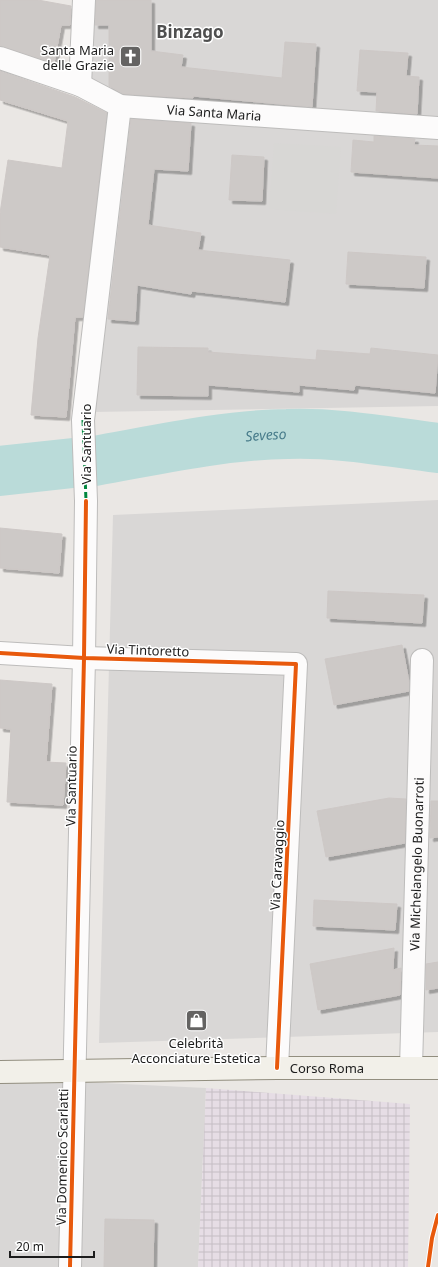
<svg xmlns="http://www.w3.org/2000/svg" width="438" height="1267" viewBox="0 0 438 1267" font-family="'Noto Sans',sans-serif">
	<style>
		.residential { fill: #d9d7d6 }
		.industrial { fill: url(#industrial-grid) }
		.parking { fill: #d8d7d5 }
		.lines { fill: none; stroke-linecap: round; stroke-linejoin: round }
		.river { stroke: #badbd9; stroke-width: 50 }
		.building { fill: #cdc9c7; stroke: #cdc8c6; filter: url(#shadow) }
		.street-casing { stroke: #bdbcbb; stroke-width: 24 }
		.secondary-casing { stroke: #928e7f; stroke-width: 24 }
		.street { stroke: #fcfbfb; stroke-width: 22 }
		.secondary { stroke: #f2f0e9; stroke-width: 22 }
		.quiet { stroke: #00873e; stroke-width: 3; stroke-dasharray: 6 3; stroke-linecap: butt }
		.cycleway-casing { stroke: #fff; stroke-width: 6 }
		.cycleway { stroke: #e8590c; stroke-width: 4 }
		.labels { text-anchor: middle; stroke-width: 3; stroke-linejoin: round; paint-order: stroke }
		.poi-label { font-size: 13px; fill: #1c1c1c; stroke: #fff; text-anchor: end }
		.street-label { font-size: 13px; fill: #1c1c1c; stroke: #fff }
		.water-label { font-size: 14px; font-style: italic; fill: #487c8b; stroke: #fff }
		.district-label { font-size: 17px; font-weight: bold; fill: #4f4f4f; stroke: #fff }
	</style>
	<defs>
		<pattern id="industrial-grid" width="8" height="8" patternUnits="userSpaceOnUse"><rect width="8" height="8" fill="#e6dde5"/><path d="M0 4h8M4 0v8" fill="none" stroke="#c5bdc4"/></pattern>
		<filter id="shadow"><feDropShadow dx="3.5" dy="3.5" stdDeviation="0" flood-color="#0004"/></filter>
	</defs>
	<rect width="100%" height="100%" fill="#eae7e4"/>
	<!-- residential -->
	<g class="residential">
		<polygon points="91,0 438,0 438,406 92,412 125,106 85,83"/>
		<polygon points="438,500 438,1032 99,1043 113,515"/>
		<polygon points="0,1080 61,1081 206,1088 198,1267 0,1267"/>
	</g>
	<!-- industrial -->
	<polygon class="industrial" points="206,1088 410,1104 408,1267 198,1267"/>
	<!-- parking -->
	<polygon class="parking" points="274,143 341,147 336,214 269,209"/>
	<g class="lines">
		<!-- river -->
		<g class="river">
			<path id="s1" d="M 94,461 C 157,450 223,435 287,434 C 337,432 389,442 438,448"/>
			<polyline points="0,471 73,463"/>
		</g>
	</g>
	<!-- building -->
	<g class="building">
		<polygon points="0,0 38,0 71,6 70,25 61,25 54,63 0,46"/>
		<polygon points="96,0 151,0 151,51 183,55 181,67 282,78 285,42 316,44 312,107 193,96 193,98 123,94 109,86 109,25 95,25"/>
		<polygon points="360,50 408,53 406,76 419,77 417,114 376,111 377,92 357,91"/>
		<polygon points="0,71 75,97 107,113 83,317 75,317 66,417 31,415 38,338 50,255 0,247 0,213 8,160 62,168 68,121 0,100"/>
		<polygon points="131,119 191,123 188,171 154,169 148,225 201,233 198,250 290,260 285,302 192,291 191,294 137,285 135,321 108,319"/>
		<polygon points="374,136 415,139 414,145 438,146 438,178 351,172 353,140 374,142"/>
		<polygon points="232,155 264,157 262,201 229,200"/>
		<polygon points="348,252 426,257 424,288 346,284"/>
		<polygon points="138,347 208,348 208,352 316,360 317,350 370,354 371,348 438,355 435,393 355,385 354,390 299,385 299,392 208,385 208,396 137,395"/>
		<polygon points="0,528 62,534 59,573 0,568"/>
		<polygon points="328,591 424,595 422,623 327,618"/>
		<polygon points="402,645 409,682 409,691 334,705 325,659"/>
		<polygon points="0,680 52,684 46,762 66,763 63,805 7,802 11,729 0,728"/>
		<polygon points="389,798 406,799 405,843 326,857 317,811"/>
		<polygon points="431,801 438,801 438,837 430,838"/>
		<polygon points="314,900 397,904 395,930 313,926"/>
		<polygon points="394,948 393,970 401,968 400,995 318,1010 310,964"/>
		<polygon points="438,962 438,988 426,990 426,964"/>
		<polygon points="105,1219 154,1220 153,1267 104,1267"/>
	</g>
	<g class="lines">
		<defs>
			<g id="street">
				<path id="s2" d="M 0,58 L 80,85 L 120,106 L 438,128"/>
				<polyline points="80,85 84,0"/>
				<polyline points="0,653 84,658 296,664 277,1068"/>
				<path id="s3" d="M 411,1068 L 422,660"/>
				<polyline points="70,1267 84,658 86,501 83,420 120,106"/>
			</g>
			<g id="secondary">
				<path id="s4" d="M 0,1072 L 277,1068 L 438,1068"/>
			</g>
		</defs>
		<!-- street casing -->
		<use href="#street" class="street-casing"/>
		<!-- secondary casing -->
		<use href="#secondary" class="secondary-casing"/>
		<!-- street -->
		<use href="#street" class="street"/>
		<!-- secondary -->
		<use href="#secondary" class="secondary"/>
		<!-- quiet -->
		<polyline class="quiet" points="83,420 86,501"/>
		<defs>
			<g id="cycleway">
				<polyline points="0,653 84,658 296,664 277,1068"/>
				<polyline points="70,1267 84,658 86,501"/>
				<polyline points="428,1267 432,1238 438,1215"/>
			</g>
		</defs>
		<!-- cycleway casing -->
		<use href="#cycleway" class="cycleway-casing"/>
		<!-- cycleway -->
		<use href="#cycleway" class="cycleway"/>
	</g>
	<!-- icons -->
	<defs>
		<symbol id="church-square" viewBox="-11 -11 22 22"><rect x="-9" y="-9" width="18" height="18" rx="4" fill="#646362" stroke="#fff"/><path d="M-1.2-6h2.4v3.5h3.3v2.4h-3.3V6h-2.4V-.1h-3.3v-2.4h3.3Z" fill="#fff"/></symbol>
		<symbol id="shop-square" viewBox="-11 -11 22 22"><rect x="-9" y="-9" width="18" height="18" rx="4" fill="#646362" stroke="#fff"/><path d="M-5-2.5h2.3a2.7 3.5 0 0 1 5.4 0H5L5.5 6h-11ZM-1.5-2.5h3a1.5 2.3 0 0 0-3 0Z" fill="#fff"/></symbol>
	</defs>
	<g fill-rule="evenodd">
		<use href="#church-square" x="118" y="44" width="25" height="25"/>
		<use href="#shop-square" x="184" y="1008" width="25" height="25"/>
	</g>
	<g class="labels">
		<!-- poi labels -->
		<g class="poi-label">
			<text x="114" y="55">Santa Maria<tspan x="114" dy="15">delle Grazie</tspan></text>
			<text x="196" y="1048" text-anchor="middle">Celebrità<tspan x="196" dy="15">Acconciature Estetica</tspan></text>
		</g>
		<!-- street labels -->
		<g class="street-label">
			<text dy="5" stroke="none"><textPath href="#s2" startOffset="224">Via Santa Maria</textPath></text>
			<text transform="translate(86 444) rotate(-90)" y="5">Via Santuario</text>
			<text transform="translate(148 650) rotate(2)" y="5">Via Tintoretto</text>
			<text transform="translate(71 786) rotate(-89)" y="5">Via Santuario</text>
			<text dy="5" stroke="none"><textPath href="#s3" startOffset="204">Via Michelangelo Buonarroti</textPath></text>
			<text transform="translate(277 865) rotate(-87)" y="5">Via Caravaggio</text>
			<text dy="5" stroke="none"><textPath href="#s4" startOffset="327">Corso Roma</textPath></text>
			<text transform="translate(62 1157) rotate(-89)" y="5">Via Domenico Scarlatti</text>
		</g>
		<!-- water labels -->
		<g class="water-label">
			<text dy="5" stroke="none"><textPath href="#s1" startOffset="174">Seveso</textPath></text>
		</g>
		<!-- district labels -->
		<g class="district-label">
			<text x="190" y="38">Binzago</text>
		</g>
	</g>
	<!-- scale -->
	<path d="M10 1251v6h84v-6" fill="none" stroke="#1c1c1c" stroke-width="2"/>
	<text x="16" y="1251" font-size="12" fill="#1c1c1c" stroke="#ffffff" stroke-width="3" paint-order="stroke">20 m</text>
</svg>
